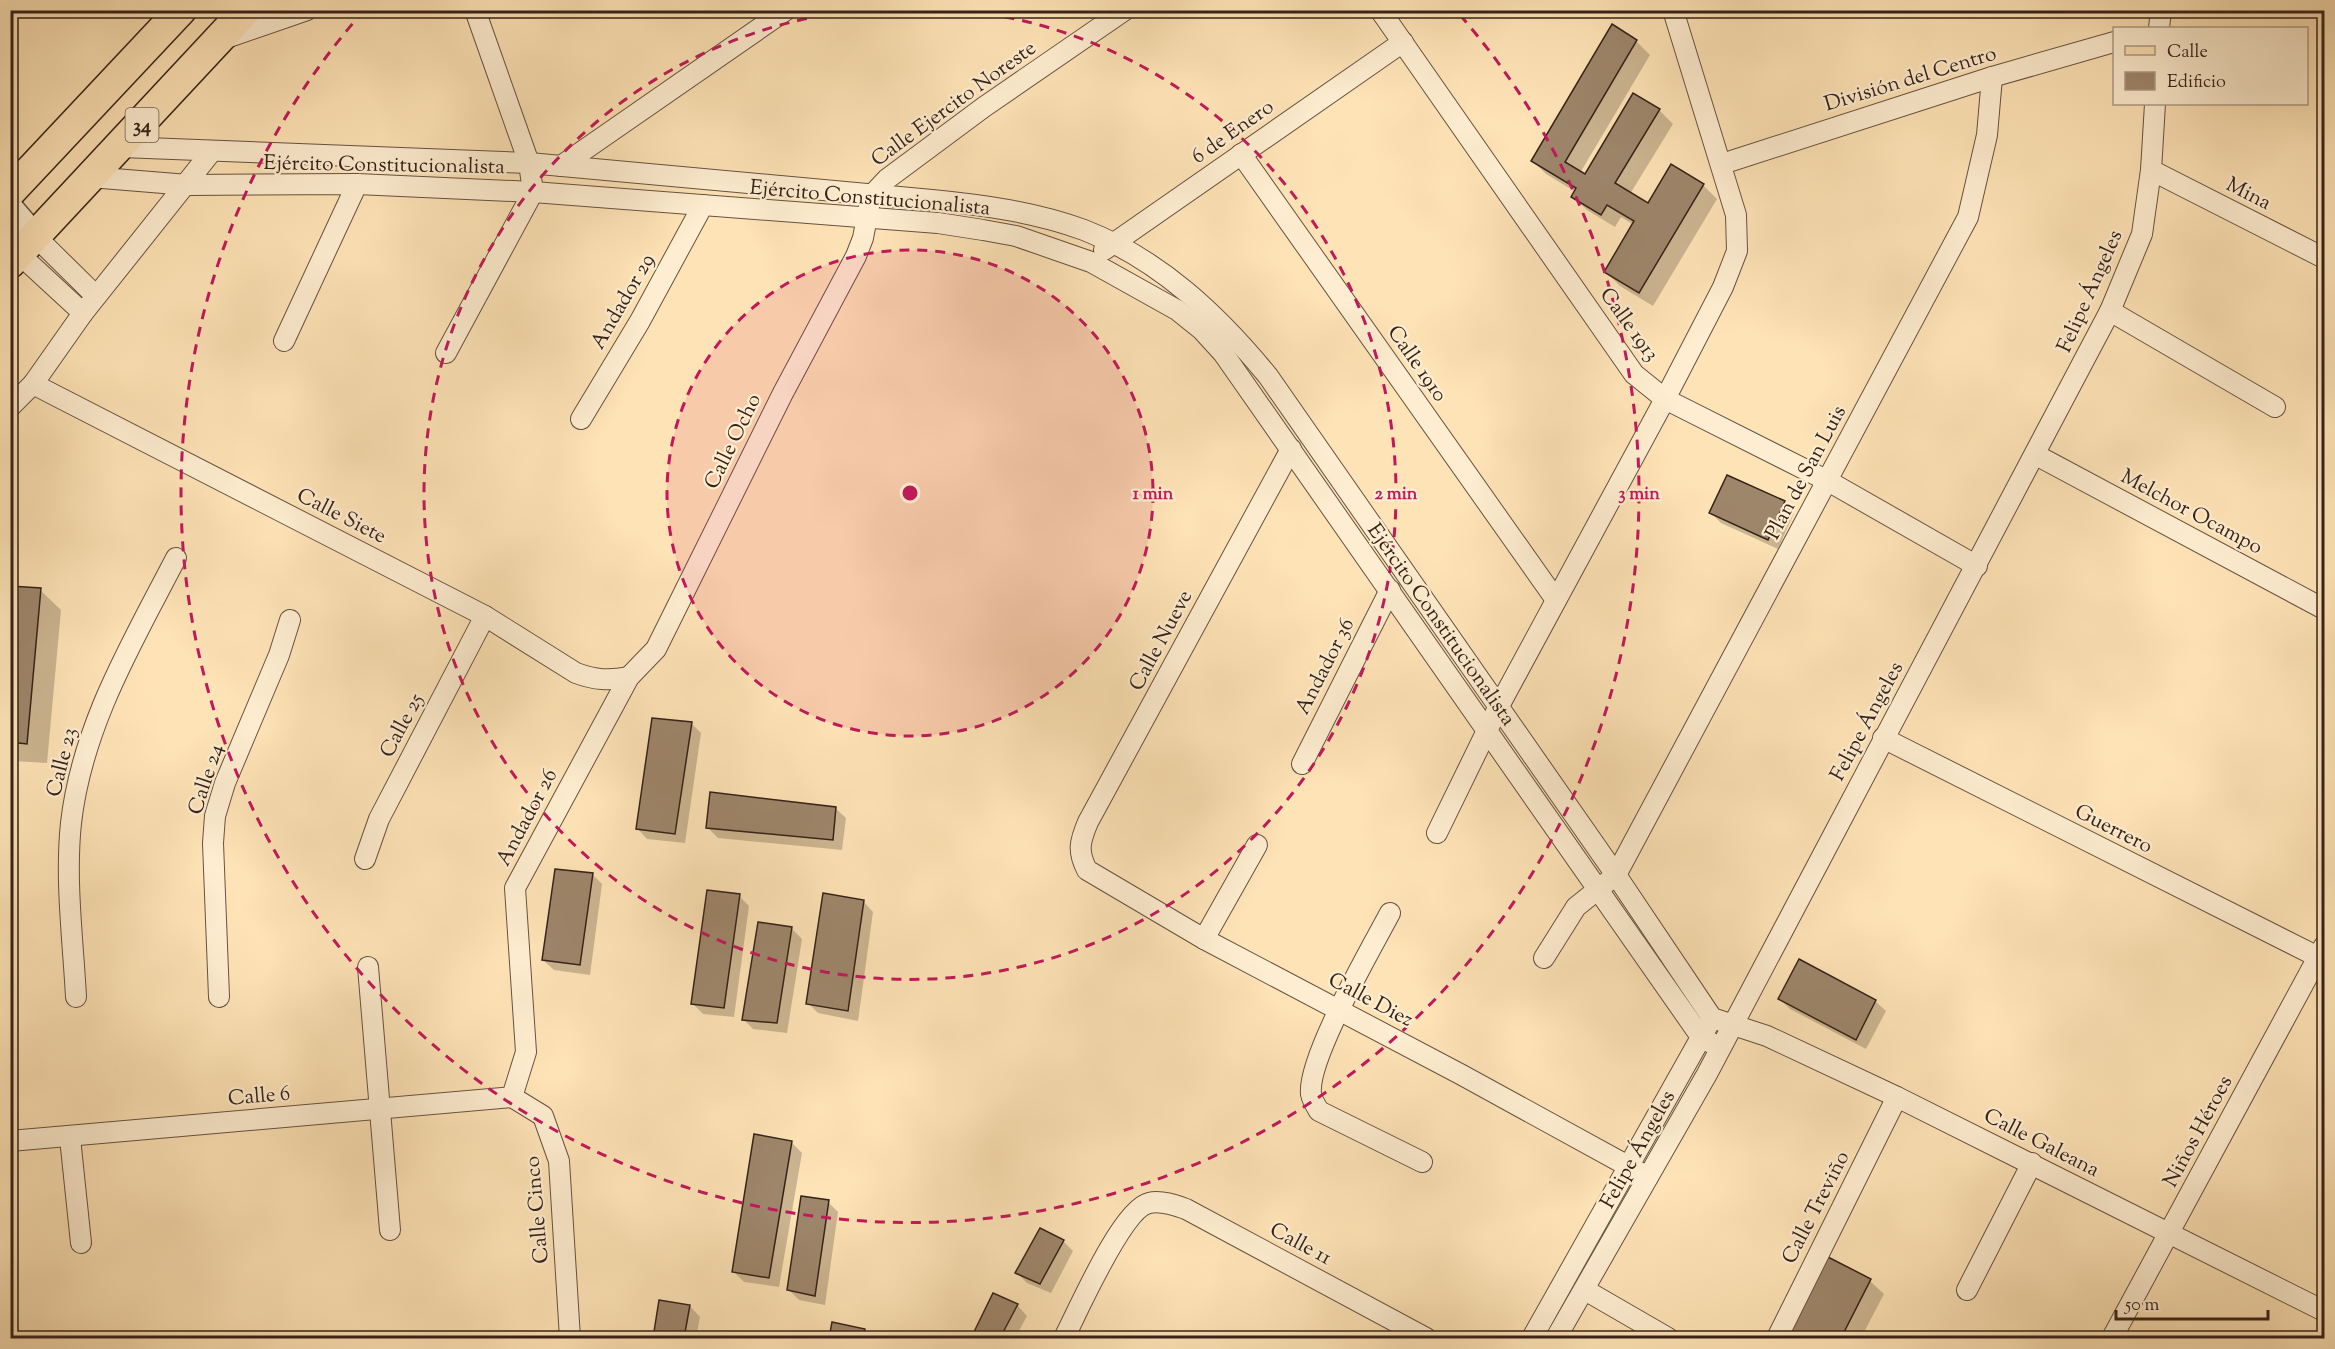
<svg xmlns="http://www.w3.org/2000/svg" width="2335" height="1349" viewBox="0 0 2335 1349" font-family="'Sorts Mill Goudy',serif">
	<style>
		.shadow { fill: #0003 }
		.building { fill: #9e866b; stroke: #352219; stroke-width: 1.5 }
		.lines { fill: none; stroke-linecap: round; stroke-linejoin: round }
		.minor-casing { stroke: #675240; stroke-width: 22 }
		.tertiary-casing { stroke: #675240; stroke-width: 27 }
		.primary-casing { stroke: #352219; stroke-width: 33 }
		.minor { stroke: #feedd0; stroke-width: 20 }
		.tertiary { stroke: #feedd0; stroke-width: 24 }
		.primary { stroke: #fee3b6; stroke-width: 30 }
		.ring { fill: none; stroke: #c2185b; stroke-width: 3; stroke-dasharray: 10 8 }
		.labels { text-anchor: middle; stroke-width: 4.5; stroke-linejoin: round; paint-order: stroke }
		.shield { fill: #feedd0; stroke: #715f50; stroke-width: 1.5 }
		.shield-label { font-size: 20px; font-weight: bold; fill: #352219 }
		.street-label { font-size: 21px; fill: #352219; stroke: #feedd0 }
		.centre { fill: #c2185b; stroke: #feedd0; stroke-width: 3 }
		.ring-label { font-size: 18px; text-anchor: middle; font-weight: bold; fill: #c2185b; stroke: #feedd0; stroke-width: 4.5; stroke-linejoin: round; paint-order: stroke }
	</style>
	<rect width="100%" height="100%" fill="#fee3b6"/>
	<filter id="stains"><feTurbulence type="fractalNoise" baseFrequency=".00333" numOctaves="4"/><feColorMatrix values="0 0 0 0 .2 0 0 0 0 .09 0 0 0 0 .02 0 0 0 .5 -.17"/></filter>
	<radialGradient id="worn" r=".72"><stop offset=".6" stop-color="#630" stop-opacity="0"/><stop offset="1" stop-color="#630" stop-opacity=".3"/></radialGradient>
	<!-- shadow -->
	<g class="shadow">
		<polygon points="1636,41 1650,55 1580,173 1585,176 1659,110 1673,124 1630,194 1649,205 1703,185 1717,199 1653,306 1620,286 1606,272 1634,225 1621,217 1615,227 1587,210 1573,197 1576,192 1546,174 1533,161"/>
		<polygon points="1784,502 1794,513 1778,549 1721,523 1711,513"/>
		<polygon points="10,587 40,590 61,610 47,763 14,761 10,803"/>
		<polygon points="691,723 701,733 685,843 647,839 637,828"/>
		<polygon points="835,808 846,818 842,850 718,838 707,827"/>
		<polygon points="592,874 602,884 590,975 554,970 543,960"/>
		<polygon points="739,896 749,906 734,1017 703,1014 692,1003"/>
		<polygon points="863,901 873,912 858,1021 818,1013 808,1003"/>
		<polygon points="792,929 802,939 787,1033 753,1029 743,1019"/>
		<polygon points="1780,999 1875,1001 1886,1011 1866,1049 1790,1009"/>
		<polygon points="791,1142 802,1153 779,1287 744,1282 734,1272"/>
		<polygon points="828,1202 838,1212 825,1305 799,1300 789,1290"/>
		<polygon points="1063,1241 1073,1251 1051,1293 1027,1283 1017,1273"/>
		<polygon points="1870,1281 1884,1294 1861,1338 1786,1338"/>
		<polygon points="994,1295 1017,1305 1027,1316 1015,1338 972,1338"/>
		<polygon points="661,1302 690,1306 700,1317 696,1338 654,1338"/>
		<polygon points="833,1324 865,1331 872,1338 831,1338"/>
	</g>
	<!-- building -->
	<g class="building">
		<polygon points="1612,24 1637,40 1565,162 1585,174 1633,93 1660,109 1615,183 1648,203 1671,164 1704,184 1639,293 1604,272 1634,221 1607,205 1601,215 1571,197 1576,188 1531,161"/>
		<polygon points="1727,475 1785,501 1768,540 1709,513"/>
		<polygon points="10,586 41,588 27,744 10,742"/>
		<polygon points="652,718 692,722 675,834 636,829"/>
		<polygon points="710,792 836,807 833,840 706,828"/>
		<polygon points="555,869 593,873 580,965 542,960"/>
		<polygon points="707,890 740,894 724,1008 691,1004"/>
		<polygon points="823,893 864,900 848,1011 806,1004"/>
		<polygon points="758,922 792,927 777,1023 742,1020"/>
		<polygon points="1799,959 1876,1000 1856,1040 1778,999"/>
		<polygon points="754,1134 792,1141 769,1278 732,1272"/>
		<polygon points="801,1196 829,1200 815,1296 787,1290"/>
		<polygon points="1040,1228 1064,1240 1040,1284 1015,1273"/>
		<polygon points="1826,1256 1871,1279 1841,1338 1784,1338"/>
		<polygon points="993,1293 1018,1304 1000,1338 971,1338"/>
		<polygon points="659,1300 690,1305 684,1338 653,1338"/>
		<polygon points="832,1322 865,1329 863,1338 829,1338"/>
	</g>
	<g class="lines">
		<defs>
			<g id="minor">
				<polyline points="1380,10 1634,374 1665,399 1828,481 1977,566"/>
				<polyline points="2159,28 2161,10"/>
				<polyline points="223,39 307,10"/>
				<path d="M 121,147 L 529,163 L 932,200 C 983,205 1035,212 1084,230 C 1159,259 1218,315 1268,376 L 1616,875 L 1712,1018 L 1767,1036 L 1897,1097 L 2324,1311"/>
				<polyline points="1241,154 1556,600"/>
				<polyline points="1722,164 1992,77 2114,42"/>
				<polyline points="561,166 786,10"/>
				<polyline points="2151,170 2324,258"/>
				<polyline points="90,177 188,185 357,184 533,192 938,223 983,230 1016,236 1091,262 1177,310 1202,330 1223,353 1701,1037 1720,1048"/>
				<polyline points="35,236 96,296"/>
				<polyline points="1104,250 1403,42"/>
				<polyline points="19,254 83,313"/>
				<polyline points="2110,311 2275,407"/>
				<polyline points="284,341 357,184"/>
				<polyline points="446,353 533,192 529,163 475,10"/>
				<path d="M 33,384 L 485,616 L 576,673 C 595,680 609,681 629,677"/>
				<polyline points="10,407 33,384 83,313 212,151"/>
				<polyline points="581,419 640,321 703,205"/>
				<path d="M 1291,449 L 1088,822 C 1080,841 1077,851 1087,870 L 1204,939 L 1462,1075 L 1648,1177"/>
				<polyline points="2036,455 2324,609"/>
				<polyline points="1883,738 2324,960"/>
				<polyline points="1302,764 1390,590"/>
				<polyline points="1437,833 1499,706 1665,399 1723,287 1737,251 1736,215 1673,10"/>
				<polyline points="365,859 379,819 485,616"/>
				<path d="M 1390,913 C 1371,949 1307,1059 1311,1094 C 1312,1100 1316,1106 1319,1111 L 1422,1162"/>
				<polyline points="1204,939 1257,845"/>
				<polyline points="1544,958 1576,907 1616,875 1968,217 1987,135 1992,77"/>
				<polyline points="368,967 390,1230"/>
				<path d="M 76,997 C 73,940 65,880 71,823 C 82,726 132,643 176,558"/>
				<polyline points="219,997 213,843 215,816 225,783 279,655 290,620"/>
				<polyline points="512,1097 526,1052 515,888 629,677 656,649 783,393 856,256 863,238 871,196 887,179 984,107 1125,10"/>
				<polyline points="512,1097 543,1116 559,1161 570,1338"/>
				<polyline points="70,1138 81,1243"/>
				<polyline points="10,1141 512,1097"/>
				<polyline points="1585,1290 1668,1338"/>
				<polyline points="1967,1290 2032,1163"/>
				<path d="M 1064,1338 C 1078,1311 1122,1209 1149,1203 C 1161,1200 1175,1205 1186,1209 L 1426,1338"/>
				<polyline points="1532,1338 1708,1025"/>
				<polyline points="1556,1338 1707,1074 2110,311 2142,234 2151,170 2155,104"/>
				<polyline points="1777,1338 1897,1097"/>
				<polyline points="2112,1338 2324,946"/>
			</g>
			<polyline id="tertiary" points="10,207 35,236"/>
			<g id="primary">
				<polyline points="10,192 181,10"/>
				<polyline points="10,263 246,10"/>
			</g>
		</defs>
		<!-- minor casing -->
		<use href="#minor" class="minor-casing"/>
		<!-- tertiary casing -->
		<use href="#tertiary" class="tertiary-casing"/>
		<!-- primary casing -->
		<use href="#primary" class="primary-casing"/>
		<!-- minor -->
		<use href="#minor" class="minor"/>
		<!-- tertiary -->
		<use href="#tertiary" class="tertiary"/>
		<!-- primary -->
		<use href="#primary" class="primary"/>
	</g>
	<!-- distance rings -->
	<circle cx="910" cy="493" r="243" fill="#c2185b" fill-opacity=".12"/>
	<g class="ring">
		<circle cx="910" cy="493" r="243"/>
		<path d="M969 11A486 486 0 1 1 851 11"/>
		<path d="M1460 15A729 729 0 1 1 360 15"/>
	</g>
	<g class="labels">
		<!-- shield labels -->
		<rect class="shield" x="125.5" y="108" width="33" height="34" rx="4.5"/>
		<g class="shield-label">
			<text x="142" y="132">34</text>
		</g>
		<!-- street labels -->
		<g class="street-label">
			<text transform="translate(1910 78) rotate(-17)" y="7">División del Centro</text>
			<text transform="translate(953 103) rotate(-36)" y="7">Calle Ejercito Noreste</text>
			<text transform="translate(1232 131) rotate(-35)" y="7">6 de Enero</text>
			<text transform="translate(384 164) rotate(1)" y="7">Ejército Constitucionalista</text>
			<text transform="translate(2249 193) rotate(27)" y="7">Mina</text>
			<text transform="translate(870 197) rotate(5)" y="7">Ejército Constitucionalista</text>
			<text transform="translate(2089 291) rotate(-66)" y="7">Felipe Ángeles</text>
			<text transform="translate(622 301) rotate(-60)" y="7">Andador 29</text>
			<text transform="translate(1630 324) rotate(54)" y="7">Calle 1913</text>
			<text transform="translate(1418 363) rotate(55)" y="7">Calle 1910</text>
			<text transform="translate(732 441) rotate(-64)" y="7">Calle Ocho</text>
			<text transform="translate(1805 472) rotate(-62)" y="7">Plan de San Luis</text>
			<text transform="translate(2192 511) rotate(28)" y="7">Melchor Ocampo</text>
			<text transform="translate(342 515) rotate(27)" y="7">Calle Siete</text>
			<text transform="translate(1442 624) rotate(55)" y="7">Ejército Constitucionalista</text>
			<text transform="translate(1160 640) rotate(-62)" y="7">Calle Nueve</text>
			<text transform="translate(1324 666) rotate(-63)" y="7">Andador 36</text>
			<text transform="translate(1866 721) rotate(-62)" y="7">Felipe Ángeles</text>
			<text transform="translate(401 725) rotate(-62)" y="7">Calle 25</text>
			<text transform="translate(61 762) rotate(-76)" y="7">Calle 23</text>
			<text transform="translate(205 779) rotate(-72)" y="7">Calle 24</text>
			<text transform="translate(526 817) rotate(-62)" y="7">Andador 26</text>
			<text transform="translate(2114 828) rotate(27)" y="7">Guerrero</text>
			<text transform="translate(1371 999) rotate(28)" y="7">Calle Diez</text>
			<text transform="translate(259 1095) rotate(-5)" y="7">Calle 6</text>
			<text transform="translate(2197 1131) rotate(-62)" y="7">Niños Héroes</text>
			<text transform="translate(2042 1142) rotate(27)" y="7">Calle Galeana</text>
			<text transform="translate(1637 1149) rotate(-61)" y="7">Felipe Ángeles</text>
			<text transform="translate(1815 1207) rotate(-63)" y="7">Calle Treviño</text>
			<text transform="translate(536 1210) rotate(-95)" y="7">Calle Cinco</text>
			<text transform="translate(1301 1243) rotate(28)" y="7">Calle 11</text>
		</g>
	</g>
	<circle cx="910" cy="493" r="9" class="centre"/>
	<g class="ring-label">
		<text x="1153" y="499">1 min</text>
		<text x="1396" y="499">2 min</text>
		<text x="1639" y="499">3 min</text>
	</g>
	<!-- margin -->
	<rect width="2335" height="1349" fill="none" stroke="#fee3b6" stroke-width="36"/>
	<rect x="12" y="12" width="2311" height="1325" fill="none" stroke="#352219" stroke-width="3"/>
	<rect x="18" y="18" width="2299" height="1313" fill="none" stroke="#352219" stroke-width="1.5"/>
	<!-- legend -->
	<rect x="2113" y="27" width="195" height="78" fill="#feedd0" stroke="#ae9c87" stroke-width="1.5"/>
	<rect x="2125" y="46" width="30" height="9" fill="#fee3b6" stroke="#ae9c87" stroke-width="1.5"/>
	<text x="2167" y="57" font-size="18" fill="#352219">Calle</text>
	<rect x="2125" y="72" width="30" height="18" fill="#9e866b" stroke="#ae9c87" stroke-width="1.5"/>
	<text x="2167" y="87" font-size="18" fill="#352219">Edificio</text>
	<!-- scale -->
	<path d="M2116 1310v9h152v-9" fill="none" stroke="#352219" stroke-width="3"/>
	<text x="2125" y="1310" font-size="18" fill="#352219" stroke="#feedd0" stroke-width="4.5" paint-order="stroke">50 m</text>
	<rect width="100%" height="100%" filter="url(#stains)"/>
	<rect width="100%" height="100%" fill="url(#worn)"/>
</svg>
